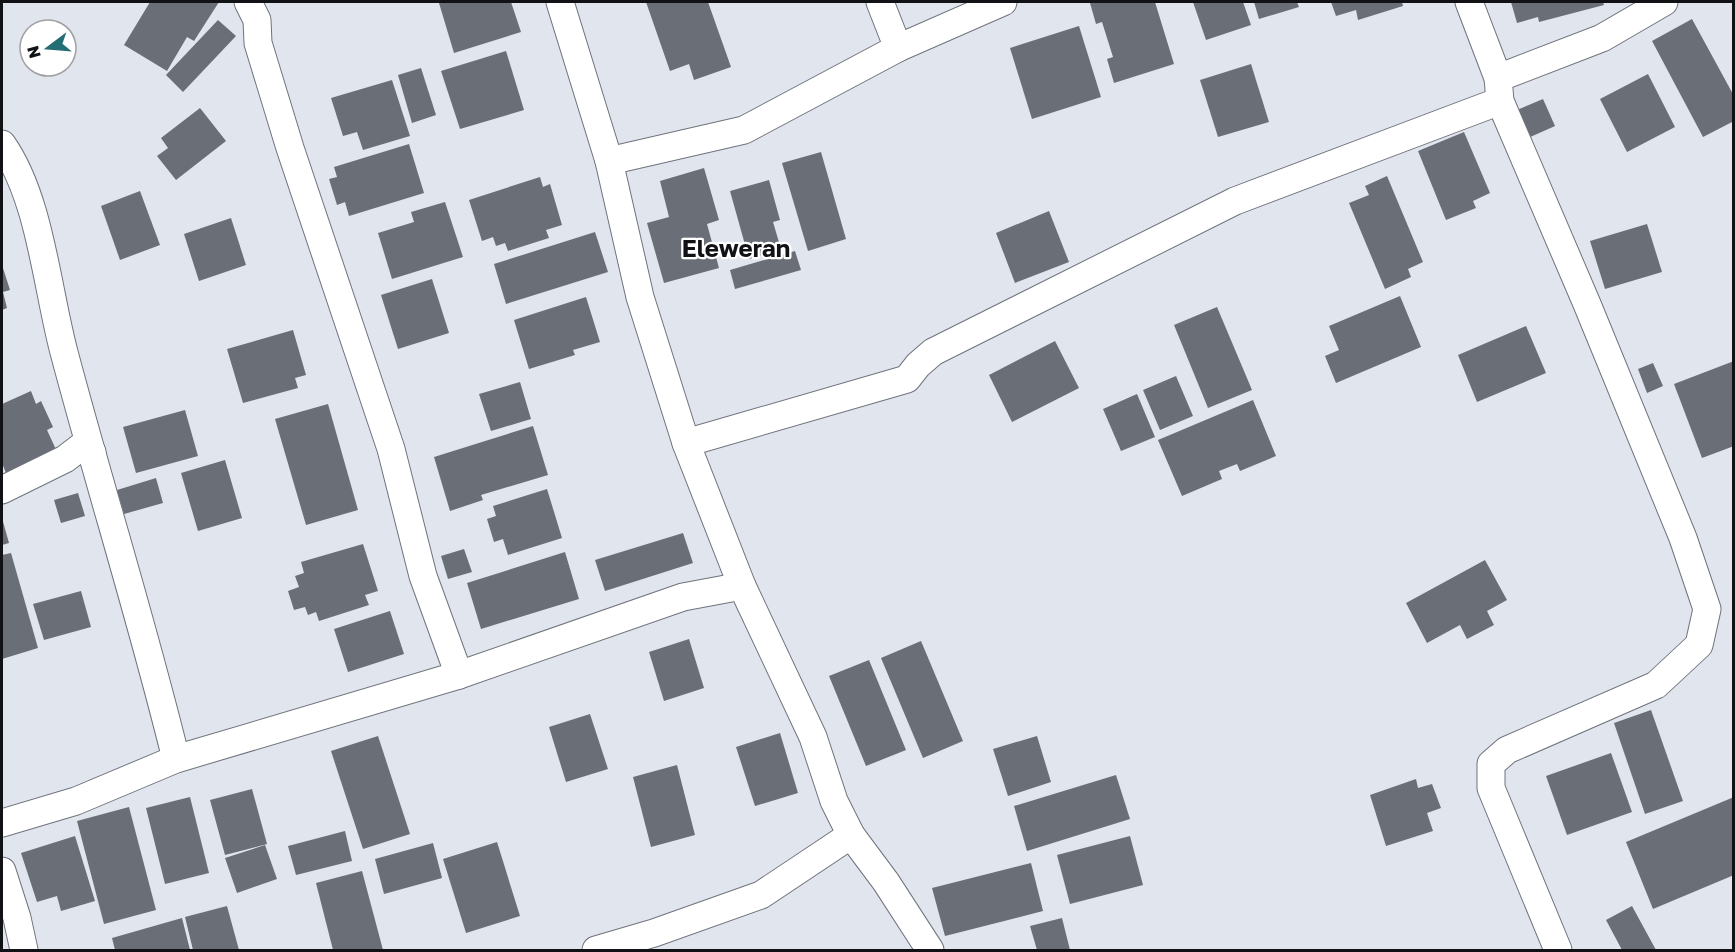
<svg xmlns="http://www.w3.org/2000/svg" width="1735" height="952" viewBox="0 0 1735 952" font-family="'Golos Text',sans-serif">
	<style>
		.building { fill: #6a6e77 }
		.lines { fill: none; stroke-linecap: round; stroke-linejoin: round }
		.street-casing { stroke: #6f737c; stroke-width: 29 }
		.street { stroke: #fff; stroke-width: 27 }
		.labels { text-anchor: middle; stroke-width: 4.5; stroke-linejoin: round; paint-order: stroke }
		.quarter-label { font-size: 24px; font-weight: bold; fill: #111216; stroke: #fff }
	</style>
	<rect width="100%" height="100%" fill="#e0e5ee"/>
	<!-- building -->
	<g class="building">
		<polygon points="150,2 219,2 194,41 187,37 167,71 124,45"/>
		<polygon points="444,2 511,2 521,32 454,53 439,3"/>
		<polygon points="646,2 708,2 731,67 694,80 689,64 670,71"/>
		<polygon points="1096,2 1155,2 1174,64 1114,83 1107,59 1113,57 1102,22 1096,24 1090,3"/>
		<polygon points="1193,2 1243,2 1251,25 1206,40"/>
		<polygon points="1254,2 1297,2 1299,7 1259,19"/>
		<polygon points="1331,2 1402,2 1403,6 1358,20 1356,10 1336,16"/>
		<polygon points="1511,2 1603,2 1604,5 1539,22 1538,17 1517,23"/>
		<polygon points="1692,19 1734,96 1734,121 1703,137 1652,41"/>
		<polygon points="218,20 236,36 183,92 166,75"/>
		<polygon points="1079,26 1101,97 1032,119 1010,48"/>
		<polygon points="506,51 524,110 460,129 441,71"/>
		<polygon points="1251,64 1269,122 1218,137 1200,80"/>
		<polygon points="421,68 436,115 412,123 398,75"/>
		<polygon points="1648,74 1675,127 1627,152 1600,99"/>
		<polygon points="392,80 410,136 363,150 357,132 343,136 331,98"/>
		<polygon points="1543,99 1555,126 1528,138 1517,110"/>
		<polygon points="200,108 226,141 176,180 157,156 168,148 161,138"/>
		<polygon points="1464,132 1490,193 1473,201 1476,208 1446,220 1418,151"/>
		<polygon points="409,144 424,193 349,216 345,202 337,205 329,179 337,177 334,167"/>
		<polygon points="821,152 846,239 808,251 782,163"/>
		<polygon points="704,168 719,220 707,224 719,268 664,283 647,223 669,217 660,181"/>
		<polygon points="1387,176 1423,262 1408,269 1411,277 1385,289 1349,203 1369,195 1365,186"/>
		<polygon points="540,177 543,187 550,184 562,225 546,230 549,238 508,251 505,243 496,246 493,237 482,241 469,200"/>
		<polygon points="769,180 780,220 773,222 781,249 749,259 730,191"/>
		<polygon points="140,191 160,245 120,260 101,206"/>
		<polygon points="445,202 463,257 392,279 378,233 414,222 411,212"/>
		<polygon points="1049,211 1069,262 1015,283 996,233"/>
		<polygon points="231,218 246,265 199,281 184,234"/>
		<polygon points="1647,224 1662,272 1605,289 1590,241"/>
		<polygon points="595,232 608,272 506,304 494,264"/>
		<polygon points="795,251 801,270 735,289 730,270"/>
		<polygon points="2,265 10,290 3,292 7,308 2,310"/>
		<polygon points="432,279 449,333 398,349 381,295"/>
		<polygon points="1400,296 1421,347 1336,383 1325,356 1339,350 1329,326"/>
		<polygon points="586,297 600,342 573,350 575,355 529,369 514,320"/>
		<polygon points="1217,307 1252,390 1208,408 1174,325"/>
		<polygon points="1526,326 1546,373 1477,402 1458,355"/>
		<polygon points="293,330 306,375 295,378 298,388 243,403 227,349"/>
		<polygon points="1055,341 1079,388 1012,422 989,375"/>
		<polygon points="1734,361 1734,446 1702,458 1674,384"/>
		<polygon points="1653,363 1663,386 1647,393 1638,369"/>
		<polygon points="1176,376 1193,416 1160,430 1143,390"/>
		<polygon points="520,382 531,419 491,431 479,394"/>
		<polygon points="31,391 36,404 41,401 53,427 47,430 59,456 8,478 2,463 2,404"/>
		<polygon points="1137,394 1155,437 1121,451 1103,409"/>
		<polygon points="1253,400 1276,456 1240,471 1237,464 1219,471 1222,479 1182,496 1158,440"/>
		<polygon points="328,404 358,510 306,525 275,419"/>
		<polygon points="185,410 198,456 136,473 123,427"/>
		<polygon points="533,426 548,475 481,495 483,500 450,511 434,457"/>
		<polygon points="225,460 242,518 198,531 181,473"/>
		<polygon points="156,478 163,503 124,514 117,490"/>
		<polygon points="547,489 562,538 508,555 503,539 494,542 487,519 496,516 493,506"/>
		<polygon points="78,493 85,516 61,523 54,500"/>
		<polygon points="2,518 9,543 2,545"/>
		<polygon points="683,533 693,563 605,591 595,560"/>
		<polygon points="363,544 378,591 365,595 369,605 319,621 316,612 308,615 305,607 294,610 288,591 299,587 295,576 304,573 301,562"/>
		<polygon points="464,549 472,572 448,579 441,556"/>
		<polygon points="565,552 579,599 481,629 467,583"/>
		<polygon points="11,553 38,648 2,659 2,555"/>
		<polygon points="1485,560 1507,600 1487,611 1494,625 1467,639 1460,625 1427,643 1406,603"/>
		<polygon points="81,591 91,627 44,640 33,604"/>
		<polygon points="390,611 404,654 348,672 334,629"/>
		<polygon points="689,639 704,688 664,701 649,652"/>
		<polygon points="921,641 963,741 923,758 881,658"/>
		<polygon points="869,660 906,750 866,766 829,676"/>
		<polygon points="1651,710 1683,801 1645,814 1614,723"/>
		<polygon points="590,714 608,769 566,782 549,727"/>
		<polygon points="780,733 798,793 755,806 736,747"/>
		<polygon points="378,736 410,834 363,849 331,751"/>
		<polygon points="1037,736 1051,782 1008,796 993,749"/>
		<polygon points="1611,753 1632,812 1567,835 1546,776"/>
		<polygon points="677,765 695,835 651,847 633,777"/>
		<polygon points="1116,775 1130,819 1027,851 1014,806"/>
		<polygon points="1416,779 1418,788 1432,784 1441,808 1427,813 1433,831 1386,846 1370,795"/>
		<polygon points="252,789 267,844 225,855 210,800"/>
		<polygon points="190,797 209,873 165,884 146,808"/>
		<polygon points="1734,797 1734,875 1653,909 1626,842"/>
		<polygon points="129,807 156,910 104,924 77,821"/>
		<polygon points="345,831 352,861 296,875 288,846"/>
		<polygon points="75,836 95,901 61,911 57,896 37,902 21,853"/>
		<polygon points="1130,836 1143,885 1070,904 1057,855"/>
		<polygon points="497,842 520,916 466,933 443,859"/>
		<polygon points="433,843 442,878 384,894 375,859"/>
		<polygon points="265,845 277,879 237,893 225,858"/>
		<polygon points="1031,863 1043,911 945,936 932,888"/>
		<polygon points="362,871 383,950 333,950 316,883"/>
		<polygon points="227,906 239,950 193,950 185,917"/>
		<polygon points="1632,906 1656,950 1622,950 1606,920"/>
		<polygon points="182,918 190,950 115,950 112,938"/>
		<polygon points="1062,918 1070,950 1037,950 1030,926"/>
	</g>
	<g class="lines">
		<defs>
			<g id="street">
				<polyline points="248,2 257,20 258,43 290,148 391,449 423,576 459,675"/>
				<polyline points="560,2 609,161 640,297 686,443 742,586 813,737 834,801 851,835 886,882 930,950"/>
				<polyline points="880,2 898,48"/>
				<polyline points="1469,2 1498,78 1500,101 1587,304 1683,538 1707,609 1699,645 1656,685 1507,750 1491,764 1491,788 1558,950"/>
				<polyline points="1498,78 1602,38 1664,2"/>
				<path d="M 2,144 C 41,199 47,291 65,356 C 101,491 143,624 176,759"/>
				<polyline points="609,161 744,130 898,48 1003,2"/>
				<polyline points="686,443 907,379 918,365 933,352 1235,201 1500,101"/>
				<polyline points="2,490 65,459 86,443 92,452"/>
				<polyline points="2,823 76,801 176,759 459,675 683,597 742,586"/>
				<polyline points="2,871 17,918 24,950"/>
				<polyline points="596,950 654,933 761,895 851,835"/>
			</g>
		</defs>
		<!-- street casing -->
		<use href="#street" class="street-casing"/>
		<!-- street -->
		<use href="#street" class="street"/>
	</g>
	<g class="labels">
		<!-- quarter labels -->
		<g class="quarter-label">
			<text x="736" y="257">Eleweran</text>
		</g>
	</g>
	<!-- border -->
	<rect width="1735" height="952" fill="none" stroke="#111216" stroke-width="6"/>
	<!-- north arrow -->
	<g transform="translate(48 48) rotate(254)"><circle r="28" fill="#ffffff" stroke="#a0a0a2" stroke-width="1.5"/>
	<path d="M0-4.5L10 22L0 15L-10 22Z" fill="#236e74"/>
	<text y="-9" font-size="16" font-weight="bold" text-anchor="middle" fill="#111216">N</text>
	</g>
</svg>
